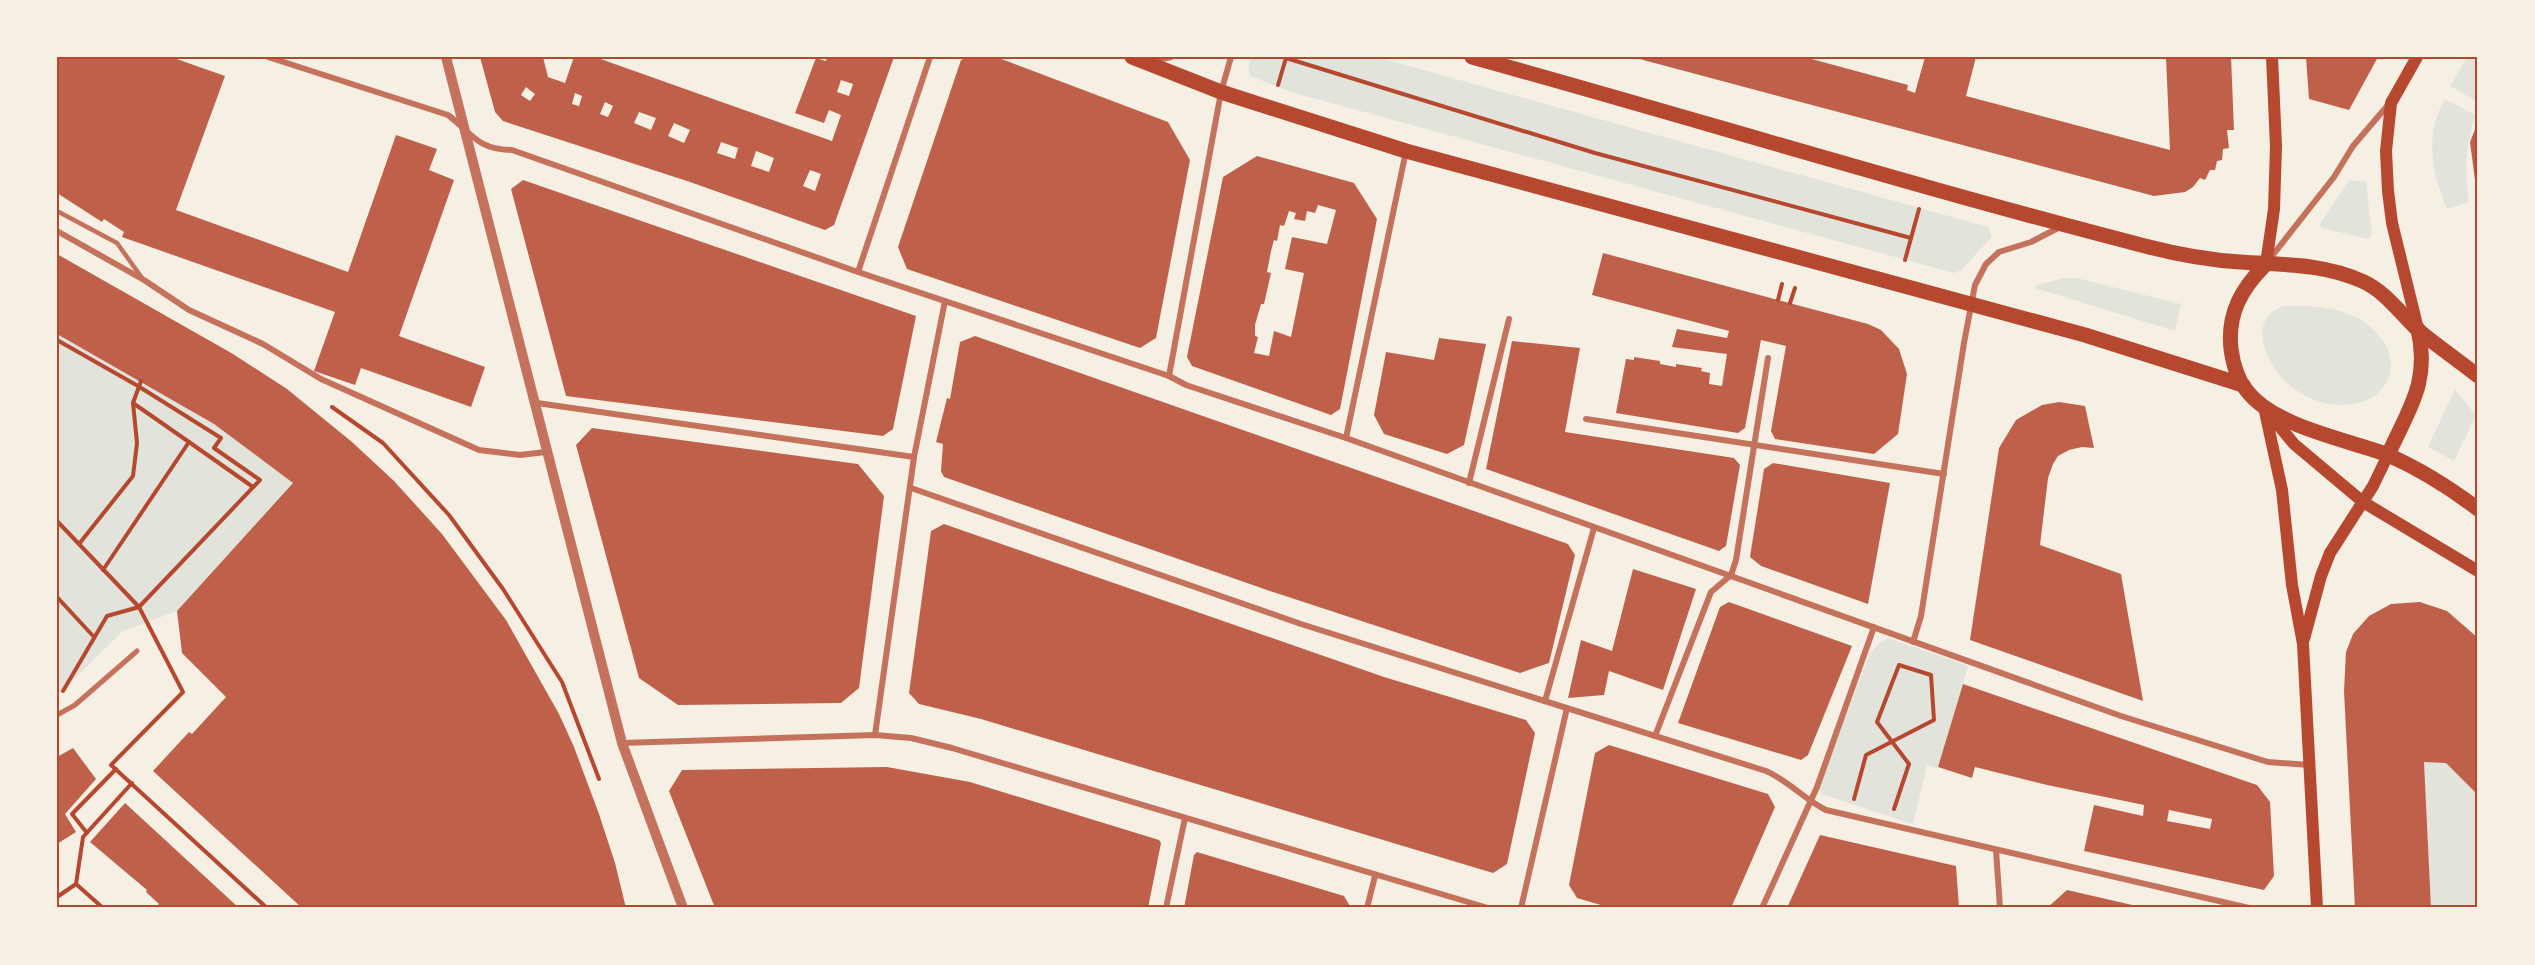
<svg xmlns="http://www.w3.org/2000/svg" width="2535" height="965" viewBox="0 0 2535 965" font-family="Roboto,sans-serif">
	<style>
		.green { fill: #e2e4dc }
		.building { fill: #bf614a; fill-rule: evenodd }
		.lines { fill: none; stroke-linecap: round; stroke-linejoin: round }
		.path { stroke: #b5482f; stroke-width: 4 }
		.service { stroke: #c5725c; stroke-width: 4.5 }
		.pedestrian { stroke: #c5725c; stroke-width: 5 }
		.minor { stroke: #c5725c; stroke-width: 6 }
		.tertiary { stroke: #c5725c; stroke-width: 10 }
		.secondary { stroke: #b5482f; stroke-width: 12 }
		.primary { stroke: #b5482f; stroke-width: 15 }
		.neatline { fill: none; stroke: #b5482f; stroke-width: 2 }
	</style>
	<rect width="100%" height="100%" fill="#f6efe4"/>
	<!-- green -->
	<g class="green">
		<polygon points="1251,57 1377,57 1988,227 1992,237 1961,270 1954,273 1291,92 1250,76 1248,66"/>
		<polygon points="2467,57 2478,57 2478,102 2450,86"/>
		<path d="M 2445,99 L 2475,115 C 2466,144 2464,171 2469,202 L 2447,209 C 2432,173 2424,135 2445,99 Z"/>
		<polygon points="2349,180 2366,182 2372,235 2368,239 2322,228 2320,224"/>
		<polygon points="2063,278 2077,278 2181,304 2175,331 2035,288 2037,285"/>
		<path d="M 2283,306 C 2310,305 2345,307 2367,324 C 2407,354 2395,403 2343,405 C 2323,406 2299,395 2285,381 C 2265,361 2247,319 2283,306 Z"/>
		<polygon points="57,334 214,424 293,483 177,611 123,631 57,696"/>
		<polygon points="2455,389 2476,416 2454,461 2428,447"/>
		<polygon points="1889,638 1968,666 1938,768 1927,765 1913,824 1821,794 1818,788 1870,653 1880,642"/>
		<polygon points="2424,762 2446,763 2478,795 2478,908 2431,908"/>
	</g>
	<!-- building -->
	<g class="building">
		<polygon points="57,57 171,57 225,76 176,210 348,272 396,135 437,149 429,170 454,180 399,336 485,367 471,407 361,368 355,385 314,371 335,312 122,237 124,232 104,219 102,222 57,193"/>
		<path d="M 480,57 L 543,57 L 548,77 L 565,83 L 574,57 L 595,57 L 832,141 L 841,115 L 829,110 L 824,123 L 795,113 L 816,58 L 826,61 L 827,57 L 894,57 L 834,225 L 825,230 L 690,182 L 503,121 L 495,112 ZM 841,80 L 853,84 L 849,96 L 837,92 ZM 526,87 L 535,94 L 530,101 L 521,95 ZM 575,93 L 582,96 L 579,106 L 572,104 ZM 605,102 L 613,106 L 608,117 L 600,114 ZM 639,112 L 656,118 L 651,130 L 634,123 ZM 674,123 L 690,130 L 684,143 L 668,136 ZM 721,142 L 738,148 L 735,159 L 717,153 ZM 756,151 L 774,158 L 769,172 L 751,166 ZM 810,170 L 821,174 L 815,191 L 803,186 Z"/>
		<polygon points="969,57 996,57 1168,122 1190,160 1156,338 1140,348 907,269 898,247 961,60"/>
		<polygon points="1632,57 1804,57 1908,85 1907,90 1915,93 1925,57 1976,57 1966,96 2170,150 2166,57 2231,57 2234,130 2227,130 2229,148 2223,149 2222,160 2217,161 2215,170 2210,170 2205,180 2200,178 2193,187 2185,192 2154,196"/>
		<polygon points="2306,57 2378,57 2349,110 2309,99"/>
		<polygon points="2478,122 2478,203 2470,142"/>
		<path d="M 1257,156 L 1354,183 L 1377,219 L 1340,409 L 1331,415 L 1192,366 L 1187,357 L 1223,177 ZM 1318,205 L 1336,210 L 1327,244 L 1292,237 L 1285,269 L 1304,273 L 1291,337 L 1274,331 L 1269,356 L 1254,353 L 1258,337 L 1255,336 L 1255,325 L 1261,304 L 1264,304 L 1271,273 L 1267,272 L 1271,251 L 1274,240 L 1277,241 L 1280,225 L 1284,226 L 1289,211 L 1296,213 L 1294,219 L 1305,221 L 1307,211 L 1315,213 Z"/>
		<polygon points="523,180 916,316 893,429 883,436 566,396 511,189"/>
		<polygon points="1603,253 1868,324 1881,330 1899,349 1907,374 1898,434 1874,454 1775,439 1771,431 1786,346 1761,340 1745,428 1738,433 1616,413 1626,359 1634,360 1634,357 1660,361 1660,364 1676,367 1676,364 1702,368 1701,371 1710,373 1709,384 1722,386 1727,354 1672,347 1677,329 1727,338 1729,331 1592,295"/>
		<polygon points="57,254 233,354 287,389 352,442 394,481 442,534 506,620 559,714 574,747 599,814 615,863 626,908 302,908 153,771 189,732 192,734 226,697 182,653 177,611 293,483 214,424 57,334"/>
		<polygon points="975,336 1568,544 1575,555 1549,663 1520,673 1267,590 944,477 941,471 943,444 936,442 947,398 950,399 960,342"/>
		<polygon points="1439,338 1486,344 1464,445 1447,454 1384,434 1374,415 1386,352 1434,360"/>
		<polygon points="1512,341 1580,348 1565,432 1734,458 1740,465 1726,546 1719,551 1486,469"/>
		<polygon points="2059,402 2085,406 2094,448 2082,447 2069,450 2058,456 2053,464 2048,478 2040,545 2121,574 2143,701 1970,640 1999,448 2016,420 2042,405"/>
		<polygon points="592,428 858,464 884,496 859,688 841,703 678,705 639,678 576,445"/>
		<polygon points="1773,463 1890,483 1868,604 1761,566 1750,557 1764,469"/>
		<polygon points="944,524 1384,677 1526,720 1535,733 1507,864 1493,873 981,719 919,704 909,693 931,531"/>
		<polygon points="1633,569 1696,589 1663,690 1609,671 1604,695 1568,698 1581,640 1612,651"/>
		<polygon points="1729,602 1852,646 1808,755 1801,760 1678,723 1720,607"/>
		<polygon points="2420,602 2447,611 2478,638 2478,795 2446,763 2424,762 2431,908 2355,908 2344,691 2346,652 2353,634 2369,616 2391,604"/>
		<path d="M 1963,684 L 2257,785 L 2270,802 L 2274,876 L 2264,890 L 2084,851 L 2094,805 L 2143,816 L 2144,805 L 2047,785 L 1975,767 L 1972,778 L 1938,767 ZM 2169,810 L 2212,819 L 2210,829 L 2167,821 Z"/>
		<polygon points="1609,745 1768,794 1775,807 1731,908 1611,908 1577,898 1569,885 1595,753"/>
		<polygon points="73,748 96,779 65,814 76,832 57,844 57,757"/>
		<polygon points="887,767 970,782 1159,840 1161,843 1148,908 715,908 669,791 682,770"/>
		<polygon points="125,803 239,908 160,908 157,906 159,904 146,892 147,890 90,842"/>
		<polygon points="1820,835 1956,866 1959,908 1787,908"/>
		<polygon points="1197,852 1344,896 1351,908 1184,908 1194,855"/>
		<polygon points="2067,890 2141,907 2141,908 2047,908"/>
	</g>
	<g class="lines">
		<!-- path -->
		<g class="path">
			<polyline points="1286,58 1595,153 1911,238"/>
			<polyline points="1278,85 1286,58"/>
			<polyline points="1905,260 1919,209"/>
			<polyline points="1778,300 1782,284"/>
			<polyline points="1790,303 1795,288"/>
			<polyline points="57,340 138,386 221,438 214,448 260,480 139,607 107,616 63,691"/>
			<polyline points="332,407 383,443 449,515 503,589 562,682 599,779"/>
			<polyline points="189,442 253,487"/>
			<polyline points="57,521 139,607 183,692 111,765 267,908"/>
			<polyline points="79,544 133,476 137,443 133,403 141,381"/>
			<polyline points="103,570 189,442 133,403"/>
			<polyline points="57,597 94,637"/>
			<polyline points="1854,799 1866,755 1934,720 1931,675 1899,665 1877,722 1909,764 1894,809"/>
			<polyline points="87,833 72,814 116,769"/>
			<polyline points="76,884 83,837 132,783"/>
			<polyline points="57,897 76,884 103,908"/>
		</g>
		<!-- service -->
		<polyline class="service" points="57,211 117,243 142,278"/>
		<!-- pedestrian -->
		<polyline class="pedestrian" points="57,715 75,705 137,651"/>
		<!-- minor -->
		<g class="minor">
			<path d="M 268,57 L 448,115 C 473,134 476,149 512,150 L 858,272 L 1169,376 L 1186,385 L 1346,438 L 2121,716 L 2268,762 L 2309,765"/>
			<polyline points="1153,61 1171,57"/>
			<polyline points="57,231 144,280 189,310 263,344 321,379 479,450 520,455 546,452"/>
			<polyline points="2268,261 2334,177 2353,146 2388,105"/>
			<polyline points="858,272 930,57"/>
			<polyline points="1169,376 1221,92 1231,57"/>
			<polyline points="537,403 914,457"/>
			<polyline points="1586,419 1944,474"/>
			<polyline points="1346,438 1406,151"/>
			<polyline points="1469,483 1509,319"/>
			<path d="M 911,488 L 1301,624 L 1766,771 C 1789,781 1804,799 1826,810 L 2249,908"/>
			<polyline points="1913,642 1921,616 1964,343 1975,285 1986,264 1999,252 2031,242 2060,227"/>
			<polyline points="1545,701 1594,528"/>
			<polyline points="875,735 914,457 945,301"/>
			<polyline points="1655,736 1711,592 1731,575 1736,560 1768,358"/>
			<polyline points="622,743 875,735 911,738 952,748 1488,908"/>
			<polyline points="1996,850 2000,908"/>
			<polyline points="1166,908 1185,818"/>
			<polyline points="1367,908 1375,876"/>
			<polyline points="1521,908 1567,708"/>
			<polyline points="1762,908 1817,787 1874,627"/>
		</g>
		<!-- tertiary -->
		<polyline class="tertiary" points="446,57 622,743 683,908"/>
		<!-- secondary -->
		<g class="secondary">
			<polyline points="2417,57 2391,103 2386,151 2388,191 2392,223 2418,329"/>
			<polyline points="2266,264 2274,209 2276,146 2272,57"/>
			<polyline points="2264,407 2282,490 2292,585 2303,644 2317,908"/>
			<polyline points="2266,410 2294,444 2363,502 2478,571"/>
			<polyline points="2304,639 2321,576 2330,553 2373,486 2388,455"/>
		</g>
		<!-- primary -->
		<g class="primary">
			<polyline points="1132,57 1221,92 1406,151 2085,335 2243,385"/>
			<path d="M 1472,57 C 1696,119 1919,188 2145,246 C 2176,254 2208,260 2240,262 C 2283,265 2321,263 2362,281 C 2385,291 2400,313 2418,330 C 2437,346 2458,360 2478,376"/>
			<path d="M 2266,264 C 2242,288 2227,313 2231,349 C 2233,364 2237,379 2247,391 C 2275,427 2346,439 2388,455 C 2420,469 2450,488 2478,509"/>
			<path d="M 2388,455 C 2409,408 2430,383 2418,329"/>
		</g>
	</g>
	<!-- border -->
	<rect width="2535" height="965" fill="none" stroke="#f6efe4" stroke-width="117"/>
	<rect x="58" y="58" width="2418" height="848" class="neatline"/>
</svg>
